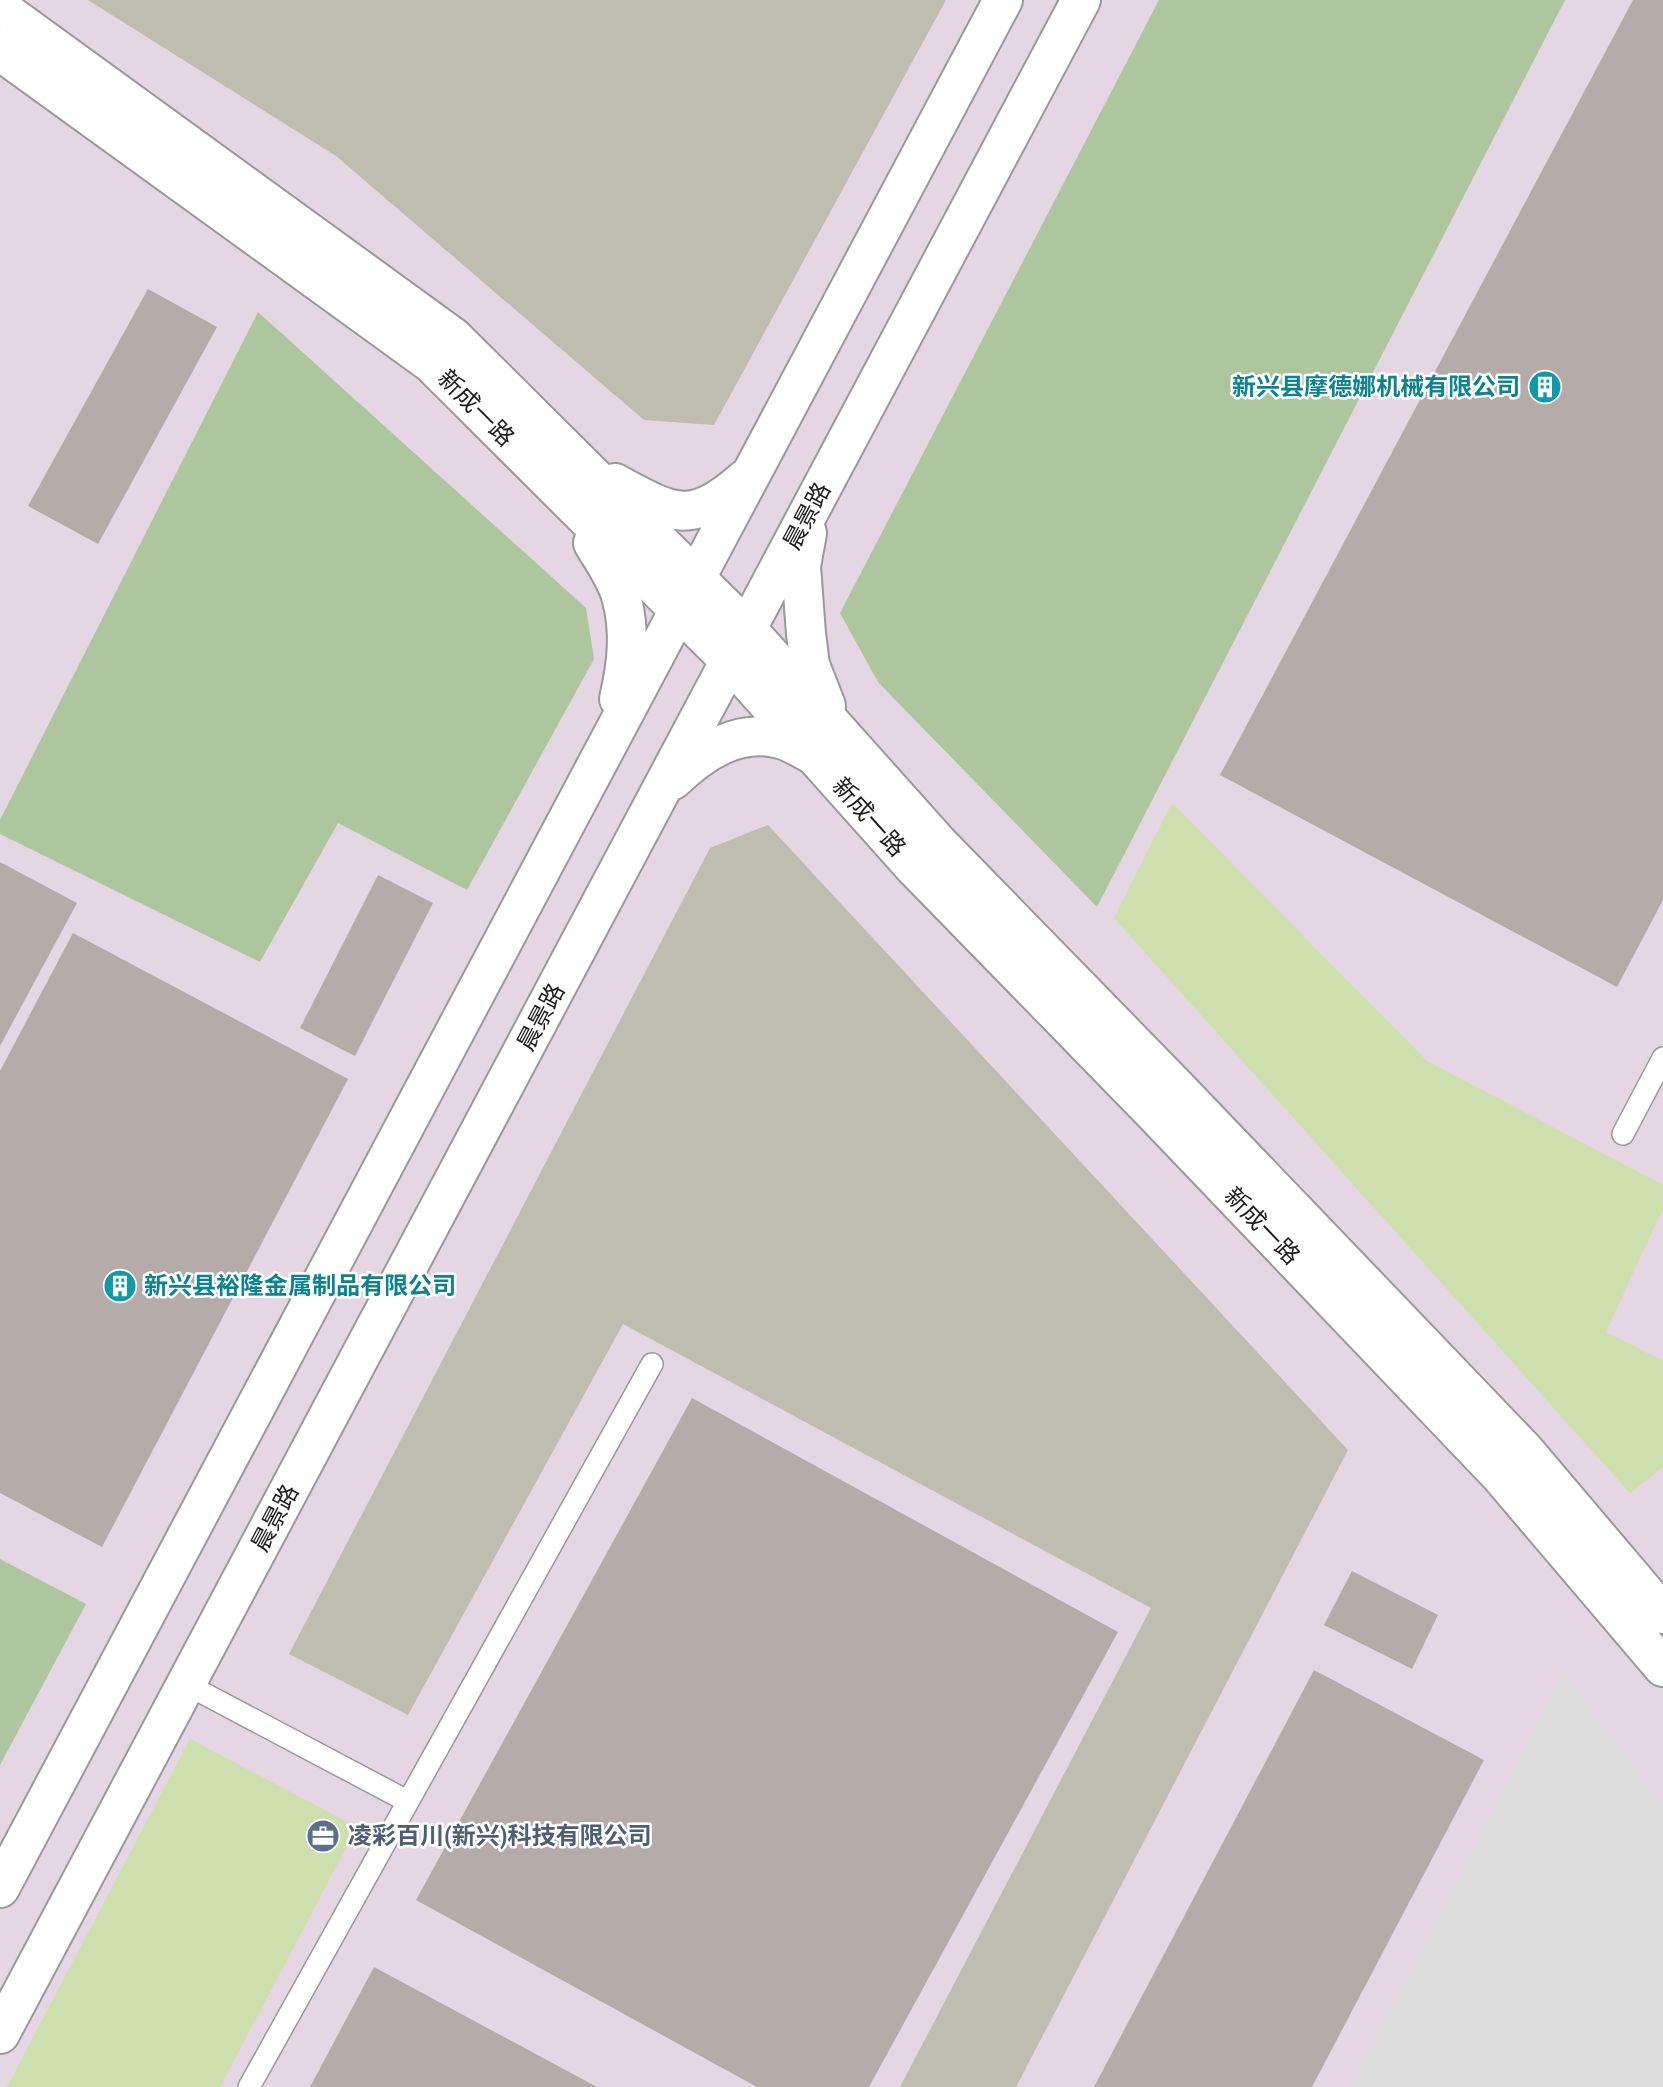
<svg xmlns="http://www.w3.org/2000/svg" width="1663" height="2087" viewBox="0 0 1663 2087" font-family="'Roboto Condensed','Noto Sans SC',sans-serif">
	<style>
		.industrial { fill: #e4d6e3 }
		.construction { fill: #bfbdb0 }
		.grass { fill: #cde0ae }
		.forest { fill: #aec69d }
		.parking { fill: #dcdcdc }
		.building { fill: #b5aca9 }
		.lines { fill: none; stroke-linecap: round; stroke-linejoin: round }
		.service-casing { stroke: #999; stroke-width: 24 }
		.tertiary-casing { stroke: #999; stroke-width: 42 }
		.service { stroke: #fff; stroke-width: 21 }
		.tertiary { stroke: #fff; stroke-width: 38 }
		.labels { text-anchor: middle; stroke-width: 5; stroke-linejoin: round; paint-order: stroke }
		.culture-label { font-size: 24px; font-weight: bold; fill: #0d838f; stroke: #fff; text-anchor: end }
		.street-label { font-size: 24px; fill: #1c1c1c; stroke: #fff }
		.service-label { font-size: 24px; font-weight: bold; fill: #4e5e75; stroke: #fff; text-anchor: start }
	</style>
	<rect width="100%" height="100%" fill="#ece8e3"/>
	<!-- industrial -->
	<rect class="industrial" x="0" y="0" width="1663" height="2087"/>
	<!-- construction -->
	<g class="construction">
		<polygon points="88,0 946,0 714,425 644,420 336,156"/>
		<polygon points="768,825 1348,1450 1016,2087 900,2087 1151,1608 623,1324 408,1715 289,1654 710,848"/>
	</g>
	<!-- grass -->
	<g class="grass">
		<polygon points="1172,803 1427,1061 1663,1185 1663,1208 1606,1332 1663,1361 1663,1467 1630,1493 1114,918"/>
		<polygon points="190,1739 357,1827 220,2087 7,2087"/>
	</g>
	<!-- forest -->
	<g class="forest">
		<polygon points="1159,0 1565,0 1097,907 878,682 840,613"/>
		<polygon points="258,312 586,608 594,659 467,890 338,823 260,962 0,834 0,820"/>
		<polygon points="0,1559 86,1604 0,1765"/>
	</g>
	<!-- parking -->
	<polygon class="parking" points="1563,1673 1663,1807 1663,2087 1352,2087"/>
	<!-- building -->
	<g class="building">
		<polygon points="1633,0 1663,0 1663,900 1617,987 1220,775"/>
		<polygon points="148,289 217,327 98,544 28,506"/>
		<polygon points="0,862 77,903 0,1046"/>
		<polygon points="378,875 433,903 355,1056 300,1028"/>
		<polygon points="73,933 348,1079 102,1547 0,1493 0,1071"/>
		<polygon points="692,1398 1118,1632 869,2087 757,2087 416,1900"/>
		<polygon points="1352,1571 1438,1615 1412,1669 1324,1625"/>
		<polygon points="1314,1670 1484,1760 1312,2087 1094,2087"/>
		<polygon points="374,1967 597,2087 310,2087"/>
	</g>
	<g class="lines">
		<defs>
			<g id="service">
				<polyline points="1623,1134 1663,1058"/>
				<polyline points="186,1684 407,1801"/>
				<polyline points="249,2087 652,1364"/>
			</g>
			<g id="tertiary">
				<polyline points="0,8 453,337 747,629 938,843 1176,1087 1525,1451 1663,1614"/>
				<polyline points="0,51 431,363 730,661 914,867 1152,1111 1499,1474 1663,1667"/>
				<path d="M 615,483 C 674,515 691,526 745,479"/>
				<polyline points="807,533 801,566 806,634 810,665 826,706"/>
				<path d="M 593,543 C 603,560 616,578 621,596 C 631,631 627,664 619,699"/>
				<path d="M 673,780 C 702,752 738,728 780,739 C 790,741 800,748 810,753"/>
				<polyline points="0,1888 1003,0"/>
				<polyline points="0,2034 1081,0"/>
			</g>
		</defs>
		<!-- service casing -->
		<use href="#service" class="service-casing"/>
		<!-- tertiary casing -->
		<use href="#tertiary" class="tertiary-casing"/>
		<!-- service -->
		<use href="#service" class="service"/>
		<!-- tertiary -->
		<use href="#tertiary" class="tertiary"/>
	</g>
	<!-- icons -->
	<defs>
		<symbol id="building-disc" viewBox="-11 -11 22 22"><circle r="9.5" fill="#0f9aa8" stroke="#fff"/><path d="M-4-6H4V6H1V3H-1V6H-4ZM-2.5-4.3h1.7v1.8h-1.7ZM.8-4.3h1.7v1.8H.8ZM-2.5-1h1.7V.8h-1.7ZM.8-1h1.7V.8H.8Z" fill="#fff"/></symbol>
		<symbol id="office-disc" viewBox="-11 -11 22 22"><circle r="9.5" fill="#5c6f8a" stroke="#fff"/><path d="M-6-3h4V-5.5h4V-3h4V5H-6ZM-1-4.5V-3h2v-1.5ZM-6 0V1H6V0Z" fill="#fff"/></symbol>
	</defs>
	<g fill-rule="evenodd">
		<use href="#building-disc" x="1526" y="368" width="38" height="38"/>
		<use href="#building-disc" x="101" y="1267" width="38" height="38"/>
		<use href="#office-disc" x="304" y="1817" width="38" height="38"/>
	</g>
	<g class="labels">
		<!-- culture labels -->
		<g class="culture-label">
			<text x="1520" y="395">新兴县摩德娜机械有限公司</text>
			<text x="144" y="1294" text-anchor="start">新兴县裕隆金属制品有限公司</text>
		</g>
		<!-- street labels -->
		<g class="street-label">
			<text transform="translate(476 408) rotate(45)" y="8">新成一路</text>
			<text transform="translate(807 516) rotate(-62)" y="8">晨景路</text>
			<text transform="translate(869 817) rotate(48)" y="8">新成一路</text>
			<text transform="translate(541 1017) rotate(-62)" y="8">晨景路</text>
			<text transform="translate(1262 1226) rotate(46)" y="8">新成一路</text>
			<text transform="translate(275 1518) rotate(-62)" y="8">晨景路</text>
		</g>
		<!-- service labels -->
		<g class="service-label">
			<text x="348" y="1844">凌彩百川(新兴)科技有限公司</text>
		</g>
	</g>
</svg>
